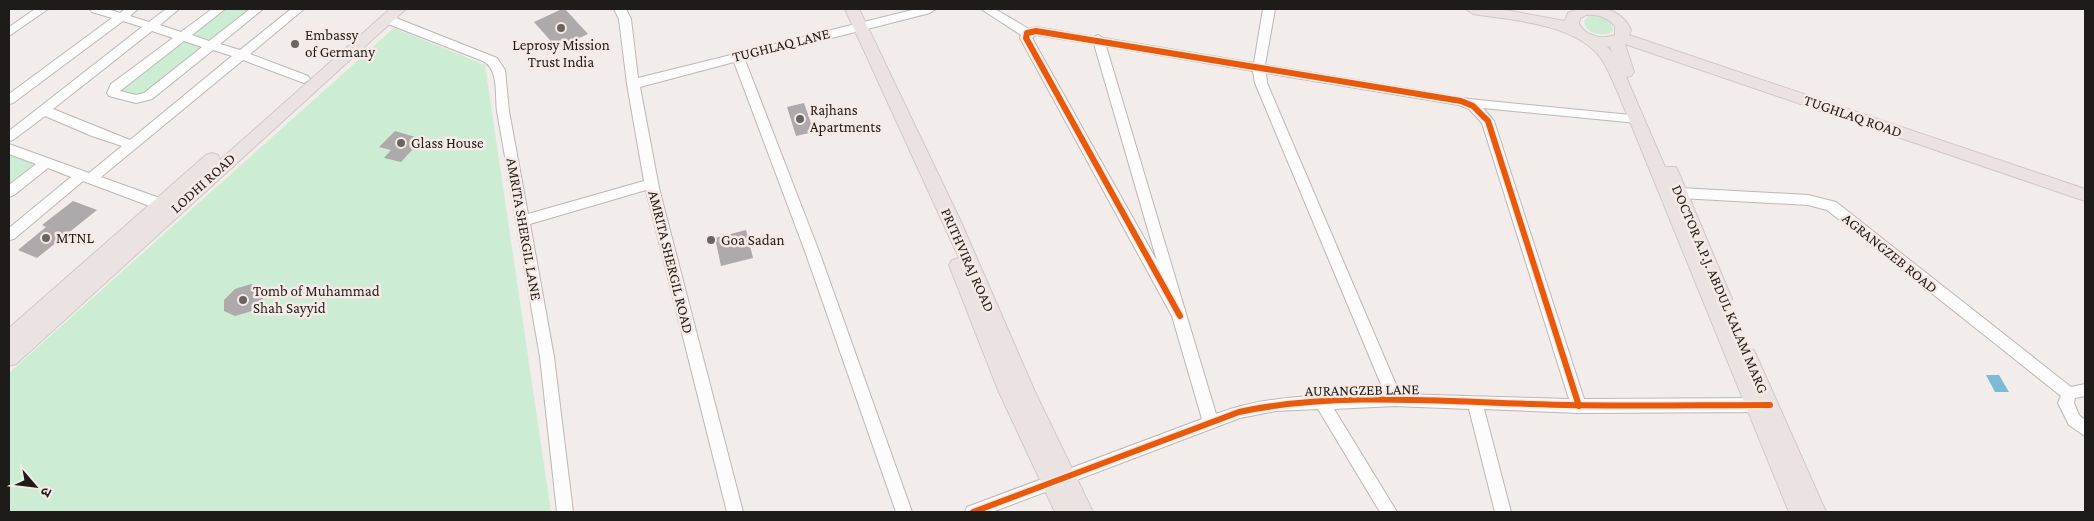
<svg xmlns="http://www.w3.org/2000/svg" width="2094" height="521" viewBox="0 0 2094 521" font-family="'Crimson Pro','Noto Sans Devanagari',serif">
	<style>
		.green { fill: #cdecd4 }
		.water { fill: #7dbad6 }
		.building { fill: #aea9aa }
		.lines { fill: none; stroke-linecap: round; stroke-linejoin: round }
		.minor-casing { stroke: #bcb7b6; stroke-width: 2 }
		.major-casing { stroke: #cdcaca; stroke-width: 2 }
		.minor { fill: #fdfcfc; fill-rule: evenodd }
		.major { fill: #ebe3e2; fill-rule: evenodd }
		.cycleway-casing { stroke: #f6eae6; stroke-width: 9 }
		.cycleway { stroke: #e8590c; stroke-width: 6 }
		.poi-dot { fill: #696462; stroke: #f6eae6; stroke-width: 2 }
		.labels { text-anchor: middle; stroke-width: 5; stroke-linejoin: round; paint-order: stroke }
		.poi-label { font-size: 15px; fill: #1f1b19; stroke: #f6eae6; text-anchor: start }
		.street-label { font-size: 15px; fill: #1f1b19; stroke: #f6eae6 }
	</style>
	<rect width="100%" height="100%" fill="#f2ecea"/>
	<!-- green -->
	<g class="green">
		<polygon points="223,9 254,9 211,42 192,33"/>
		<path d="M 1589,16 C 1599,15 1611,17 1613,29 L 1612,32 C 1601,37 1586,34 1584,21 Z"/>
		<polygon points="394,28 485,65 551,512 9,512 9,373"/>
		<polygon points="187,41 202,47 158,85 137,97 119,92 171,50"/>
		<polygon points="9,155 34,164 9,184"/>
	</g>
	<!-- water -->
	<polygon class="water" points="1986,375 1999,375 2009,392 1995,392"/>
	<!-- building -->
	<g class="building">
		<polygon points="562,9 565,9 588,34 557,48 534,22"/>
		<polygon points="804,103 814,132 796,136 787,107"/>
		<polygon points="395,131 422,139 401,162 384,158 391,150 379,147"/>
		<polygon points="73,201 97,210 37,258 18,250 46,227 42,225"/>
		<polygon points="746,230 753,258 721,266 715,238"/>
		<polygon points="251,284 263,288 263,299 252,311 235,316 224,311 224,300 235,289"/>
	</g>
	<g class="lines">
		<defs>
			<g id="minor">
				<polygon points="35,9 48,9 9,36 9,27"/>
				<path d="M 90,9 L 108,9 L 120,13 L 125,9 L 138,9 L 130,16 L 149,22 L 166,9 L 179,9 L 160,25 L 181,32 L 212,9 L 225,9 L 192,35 L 209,41 L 250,9 L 263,9 L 220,44 L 240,50 L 291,9 L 304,9 L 250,54 L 308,76 L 310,79 L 304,83 L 243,60 L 101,177 L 165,200 L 167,204 L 165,208 L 155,208 L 83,181 L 14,239 L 9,240 L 9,228 L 71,177 L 48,168 L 14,195 L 9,197 L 9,185 L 36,164 L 9,154 L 9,144 L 89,173 L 122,146 L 92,136 L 45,116 L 13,140 L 9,141 L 9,131 L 142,27 L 123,21 L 13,103 L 9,104 L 9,94 L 112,18 L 92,12 ZM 152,31 L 173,38 L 111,84 L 107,93 L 109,96 L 136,103 L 152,99 L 213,50 L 232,56 L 130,140 L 53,109 ZM 184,41 L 202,47 L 144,93 L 136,95 L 120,91 Z"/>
				<path d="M 614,9 L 626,9 L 631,19 L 638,78 L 916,9 L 936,9 L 930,13 L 745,60 L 820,254 L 912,512 L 896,512 L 806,254 L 734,62 L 640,87 L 659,188 L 743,512 L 727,512 L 646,190 L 530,224 L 554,357 L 573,512 L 557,512 L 540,357 L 497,111 C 495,95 499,69 483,61 L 383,22 L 381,19 L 387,15 L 391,16 L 497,58 L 505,70 L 509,111 L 528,214 L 644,181 L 627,84 L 619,19 Z"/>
				<path d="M 981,9 L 995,9 L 1029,29 L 1036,27 L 1094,37 L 1098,35 L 1103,38 L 1254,63 L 1263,9 L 1275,9 L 1265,65 L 1469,99 L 1641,116 L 1643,119 L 1641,122 L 1637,123 L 1483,108 L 1494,121 L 1584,399 L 1764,398 L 1769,400 L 1772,405 L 1769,410 L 1764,412 L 1579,413 L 1484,409 L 1511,512 L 1495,512 L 1469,409 L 1395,406 L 1334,409 L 1397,512 L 1380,512 L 1318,409 L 1276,411 L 1240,418 L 992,512 L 965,512 L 967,507 L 1202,419 L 1172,316 L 1020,38 L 1021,35 ZM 1036,35 L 1094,44 L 1157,261 L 1032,38 ZM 1106,46 L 1253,71 L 1255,83 L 1385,394 C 1326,396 1272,393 1216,414 ZM 1266,73 L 1459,105 L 1469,109 L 1482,123 L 1569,399 L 1400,394 L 1267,83 Z"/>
				<polygon points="1680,188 1808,195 1836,202 2071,387 2085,384 2085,396 2075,398 2074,403 2079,415 2085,420 2085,436 2069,425 2058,403 2061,396 1827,210 1808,205 1680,198 1673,193"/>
			</g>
			<g id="major">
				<polygon points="390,9 406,9 16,364 9,366 9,328 206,155 212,153 218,155 220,160"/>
				<polygon points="845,9 859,9 962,224 1035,392 1093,512 1055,512 998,390 949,265 952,260 959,258"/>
				<path d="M 1466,9 L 1500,9 L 1565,21 L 1568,13 C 1589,2 1621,6 1631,30 L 1629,35 L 2085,189 L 2085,201 L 1625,44 L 1634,72 L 1631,76 L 1626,77 L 1665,167 L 1676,167 L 1678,171 L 1732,299 L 1729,304 L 1723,306 L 1742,350 L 1747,348 L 1754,350 L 1826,512 L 1789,512 L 1629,119 C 1621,101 1614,81 1604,63 C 1582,24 1513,20 1473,14 ZM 1586,15 C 1598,14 1607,17 1615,26 L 1615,35 C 1601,40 1586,36 1579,24 L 1580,18 ZM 1610,46 L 1612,52 L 1607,47 Z"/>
			</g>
		</defs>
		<!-- minor casing -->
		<use href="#minor" class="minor-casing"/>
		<!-- major casing -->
		<use href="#major" class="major-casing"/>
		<!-- minor -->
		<use href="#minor" class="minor"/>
		<!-- major -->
		<use href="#major" class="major"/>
		<defs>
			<g id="cycleway">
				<polyline points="1180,316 1026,38 1027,33 1036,31 1461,101 1473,106 1488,121 1579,406"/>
				<path d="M 973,512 L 1239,412 C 1332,392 1436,401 1531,404 C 1610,407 1690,405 1770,405"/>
			</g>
		</defs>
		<!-- cycleway casing -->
		<use href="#cycleway" class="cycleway-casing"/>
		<!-- cycleway -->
		<use href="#cycleway" class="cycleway"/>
	</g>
	<!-- markers -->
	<g class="poi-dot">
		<circle cx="561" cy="28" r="5"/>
		<circle cx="295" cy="44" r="5"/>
		<circle cx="800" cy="119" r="5"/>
		<circle cx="401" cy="143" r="5"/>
		<circle cx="46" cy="238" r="5"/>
		<circle cx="711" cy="240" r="5"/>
		<circle cx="243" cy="300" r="5"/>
	</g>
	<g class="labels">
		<!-- poi labels -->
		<g class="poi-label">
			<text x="305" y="40">Embassy<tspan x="305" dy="17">of Germany</tspan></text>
			<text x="561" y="50" text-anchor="middle">Leprosy Mission<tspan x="561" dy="17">Trust India</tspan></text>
			<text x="810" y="115">Rajhans<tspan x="810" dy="17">Apartments</tspan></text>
			<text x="411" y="148">Glass House</text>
			<text x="56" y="243">MTNL</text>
			<text x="721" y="245">Goa Sadan</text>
			<text x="253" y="296">Tomb of Muhammad<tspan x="253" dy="17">Shah Sayyid</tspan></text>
		</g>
		<!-- street labels -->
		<g class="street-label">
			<text transform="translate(781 45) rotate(-14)" y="5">TUGHLAQ LANE</text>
			<text transform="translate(1853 116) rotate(19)" y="5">TUGHLAQ ROAD</text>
			<text transform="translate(203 183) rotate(-42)" y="5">LODHI ROAD</text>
			<text transform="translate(524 229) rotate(80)" y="5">AMRITA SHERGIL LANE</text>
			<text transform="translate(1890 253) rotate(39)" y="5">AGRANGZEB ROAD</text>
			<text transform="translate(968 260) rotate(66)" y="5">PRITHVIRAJ ROAD</text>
			<text transform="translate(671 262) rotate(76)" y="5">AMRITA SHERGIL ROAD</text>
			<text transform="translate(1720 289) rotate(67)" y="5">DOCTOR A.P.J. ABDUL KALAM MARG</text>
			<text transform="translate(1362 390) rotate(-1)" y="5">AURANGZEB LANE</text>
		</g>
	</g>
	<!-- border -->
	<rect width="2094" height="521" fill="none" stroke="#1f1b19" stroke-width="20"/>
	<!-- north arrow -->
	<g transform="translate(35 486) rotate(118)" stroke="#f6eae6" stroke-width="4" paint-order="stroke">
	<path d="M0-4L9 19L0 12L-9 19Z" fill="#1f1b19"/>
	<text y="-8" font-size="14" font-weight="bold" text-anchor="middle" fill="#1f1b19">उ</text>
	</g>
</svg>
